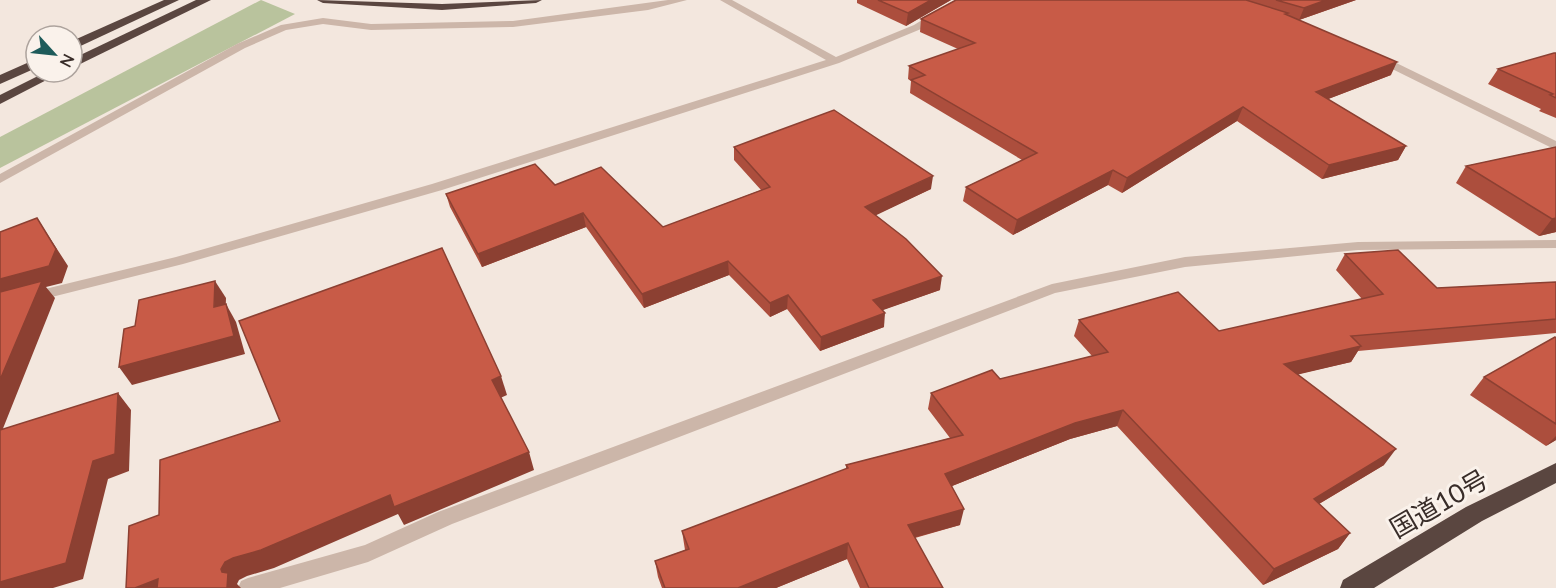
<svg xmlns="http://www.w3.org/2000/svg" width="1556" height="588" viewBox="0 0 1556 588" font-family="Lato,'Noto Sans JP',sans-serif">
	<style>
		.green { fill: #b9c39d }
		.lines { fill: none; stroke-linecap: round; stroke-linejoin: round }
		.street { fill: #ccb6a9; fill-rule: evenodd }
		.highway { fill: #5a4640; fill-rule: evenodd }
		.wall { fill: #ac4e3d }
		.shaded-wall { fill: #8c4032 }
		.building { fill: #c85b47; stroke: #8c4032; stroke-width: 1.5 }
		.labels { text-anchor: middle; stroke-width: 6; stroke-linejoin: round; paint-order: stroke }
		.near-street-label { font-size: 26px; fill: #392d29; stroke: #faf2eb }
	</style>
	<rect width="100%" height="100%" fill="#f3e7de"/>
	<!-- green -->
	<polygon class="green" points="261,0 295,14 0,168 0,137"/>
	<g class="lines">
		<!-- street -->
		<g class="street">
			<polygon points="668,0 687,0 648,10 513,27 371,30 323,24 286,30 245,48 0,183 0,174 237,44 281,25 323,18 371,24 513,21"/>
			<polygon points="720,0 732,0 836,57 914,25 955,0 966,0 951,12 921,29 839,63 442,190 183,264 0,310 0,300 176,257 432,184 826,60"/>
			<polygon points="1372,55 1380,55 1556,141 1556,150 1372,59"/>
			<polygon points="1556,240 1556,248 1358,250 1185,267 1055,293 452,524 368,562 280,588 238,588 241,581 248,578 365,545 438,512 1052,284 1185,257 1358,242"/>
		</g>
		<!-- highway -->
		<g class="highway">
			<polygon points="164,0 179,0 72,50 72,41"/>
			<polygon points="196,0 211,0 72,68 72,59"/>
			<polygon points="317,0 442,4 542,0 536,3 442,10 323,3"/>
			<polygon points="36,59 36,68 0,84 0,75"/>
			<polygon points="46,72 62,72 0,104 0,95"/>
			<polygon points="1556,463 1556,483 1482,521 1374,588 1340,588 1343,580 1466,507"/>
		</g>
	</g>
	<!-- wall -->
	<g class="wall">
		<polygon points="857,0 951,0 906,26 857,3"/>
		<polygon points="956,0 1356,0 1299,20 1391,75 1328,99 1406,146 1398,160 1322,179 1237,121 1122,193 1108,185 1013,235 963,201 966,187 1022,160 910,93 911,81 908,79 909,66 958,49 920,32 921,19"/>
		<polygon points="1556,53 1556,118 1539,111 1541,109 1488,84 1498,69"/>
		<polygon points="734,147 931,189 875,215 940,290 882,310 884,327 820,351 787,309 770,317 729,275 644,308 586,227 482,267 450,207 446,194 555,185 663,227 761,190 734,160"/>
		<polygon points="1556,147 1556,232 1539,236 1456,183 1466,166"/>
		<polygon points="1345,254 1437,288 1556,282 1556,333 1358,351 1351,362 1298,374 1384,465 1319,504 1350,533 1338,549 1263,585 1117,426 1070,439 952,486 960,525 915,538 943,588 860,588 847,559 776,588 662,588 658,577 655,561 685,550 682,531 846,469 846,465 950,438 928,409 931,393 1000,379 1092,356 1074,336 1079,320 1219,331 1362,299 1336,270"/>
		<polygon points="1556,338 1556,440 1546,446 1470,395 1484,377"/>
	</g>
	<!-- shaded-wall -->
	<g class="shaded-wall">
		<polygon points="931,0 951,0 906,26 908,13"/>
		<polygon points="1326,0 1356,0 1299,20 1304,8"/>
		<polygon points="1397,62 1391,75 1310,106 1316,92"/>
		<polygon points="1243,107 1237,121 1122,193 1127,178"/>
		<polygon points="1406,146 1398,160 1322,179 1329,165"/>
		<polygon points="1113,170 1108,185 1013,235 1017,220"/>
		<polygon points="933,176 931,189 864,221 865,207"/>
		<polygon points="583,213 586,227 482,267 478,254"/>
		<polygon points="37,218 68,266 62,283 46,287 55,298 0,436 0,279"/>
		<polygon points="1556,218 1556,232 1539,236 1552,219"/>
		<polygon points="728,261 729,275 644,308 642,294"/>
		<polygon points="942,276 940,290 872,314 873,300"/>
		<polygon points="215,281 226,298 225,325 214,307"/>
		<polygon points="788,295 787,309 770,317 770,303"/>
		<polygon points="226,304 236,322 245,354 132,385 119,367"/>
		<polygon points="885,313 884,327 820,351 821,337"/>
		<polygon points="1361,346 1351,362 1275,380 1284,364"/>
		<polygon points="501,376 507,395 498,399 492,380"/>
		<polygon points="118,393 131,410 129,471 108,479 83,579 53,588 0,588 0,582 93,461"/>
		<polygon points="1123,410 1117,426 1070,439 942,490 945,474 1075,423"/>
		<polygon points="1556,436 1556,440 1546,446"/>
		<polygon points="1396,449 1384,465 1302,514 1314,499"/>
		<polygon points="529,452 534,470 404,525 398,514 274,568 247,576 239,580 237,584 241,588 227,588 221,569 225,562 233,558 390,495"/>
		<polygon points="964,509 960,525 905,540 908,525"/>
		<polygon points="1350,533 1338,549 1263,585 1274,569"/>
		<polygon points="848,543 847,559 776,588 738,588"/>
		<polygon points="158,579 167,588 135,588"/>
	</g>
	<!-- building -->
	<g class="building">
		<polygon points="878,0 931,0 908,13"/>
		<polygon points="956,0 1246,0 1288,13 1285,14 1397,62 1316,92 1406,146 1329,165 1243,107 1127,178 1113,170 1017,220 966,187 1037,153 911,80 925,75 909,66 975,43 921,19"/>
		<polygon points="1276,0 1326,0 1304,8"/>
		<polygon points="1554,53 1556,53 1556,98 1550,95 1553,94 1498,69"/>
		<polygon points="834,110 933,176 865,207 906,239 942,276 873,300 885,313 821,337 788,295 770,303 728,261 642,294 583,213 478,254 446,194 535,164 555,185 601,167 663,227 770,187 734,147"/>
		<polygon points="1556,147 1556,218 1552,219 1466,166"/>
		<polygon points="37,218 56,249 49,266 0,279 0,232"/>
		<polygon points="442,248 501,376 492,380 529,452 394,507 390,495 261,550 233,558 225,562 221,569 222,572 228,573 227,588 157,588 158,579 135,588 126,588 129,526 159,515 160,460 280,421 239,321"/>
		<polygon points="1398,250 1437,288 1556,282 1556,319 1351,336 1361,346 1284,364 1396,449 1314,499 1350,533 1274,569 1123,410 1075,423 945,474 964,509 908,525 943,588 869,588 848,543 738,588 665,588 655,561 689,549 682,531 848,468 846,465 963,435 931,393 992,370 1000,379 1108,352 1079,320 1178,292 1219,331 1383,294 1345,254"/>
		<polygon points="42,281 0,380 0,292"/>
		<polygon points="215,281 214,307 226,304 234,336 119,367 124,329 135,326 139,300"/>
		<polygon points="1555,337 1556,338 1556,424 1484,377"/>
		<polygon points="118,393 115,454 93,461 66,563 0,582 0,430"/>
	</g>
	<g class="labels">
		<!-- near-street labels -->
		<g class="near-street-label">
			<text transform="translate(1439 504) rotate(-30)" y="9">国道10号</text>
		</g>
	</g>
	<!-- north arrow -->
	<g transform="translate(54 54) rotate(117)"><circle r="28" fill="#faf2eb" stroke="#ada39d" stroke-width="1.5"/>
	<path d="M0-4.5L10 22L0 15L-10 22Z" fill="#1e5b5a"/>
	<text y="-9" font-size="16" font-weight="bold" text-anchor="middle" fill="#392d29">N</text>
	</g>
</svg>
